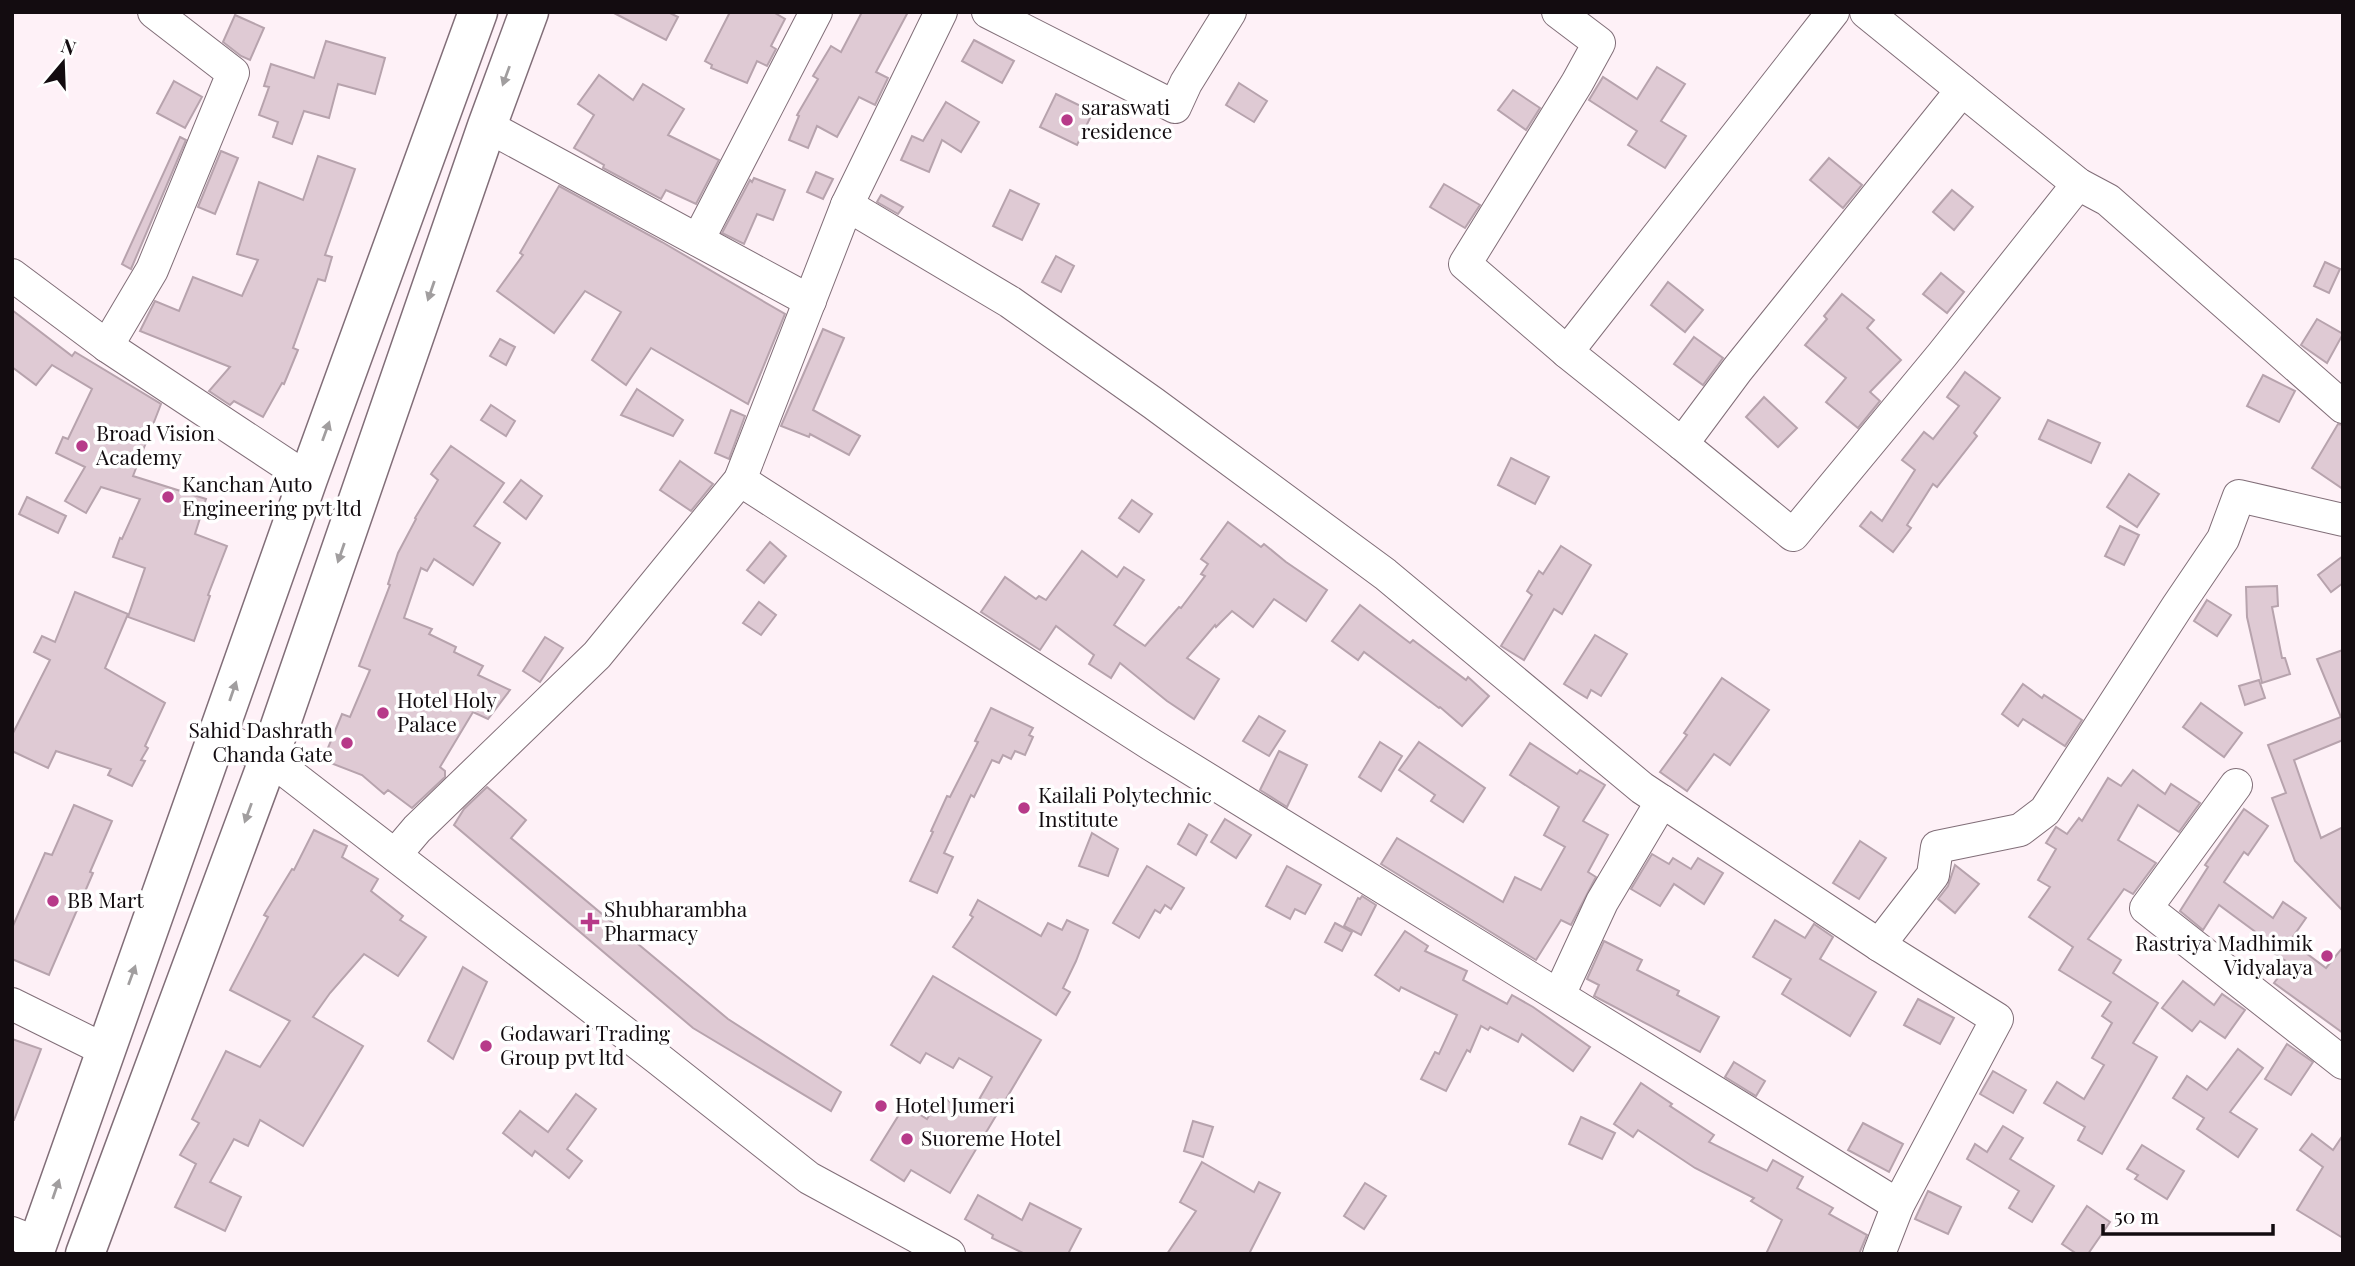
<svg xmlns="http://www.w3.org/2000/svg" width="2355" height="1266" viewBox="0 0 2355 1266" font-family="'Playfair Display',serif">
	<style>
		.building { fill: #dfcad4; stroke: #b7a3ad; stroke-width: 2 }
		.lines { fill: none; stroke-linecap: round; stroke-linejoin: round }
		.minor-casing { stroke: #816e78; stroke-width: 34 }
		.highway-casing { stroke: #816e78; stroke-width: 41 }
		.minor { stroke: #fff; stroke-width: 32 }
		.highway { stroke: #fff; stroke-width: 38 }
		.oneway { fill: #a19e9f }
		.poi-dot { fill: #b73a89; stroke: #fff; stroke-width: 2.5 }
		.labels { text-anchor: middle; stroke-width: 7; stroke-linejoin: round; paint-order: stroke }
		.poi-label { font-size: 21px; fill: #130c10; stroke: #fff; text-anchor: start }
	</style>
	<rect width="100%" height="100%" fill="#fef1f7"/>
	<!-- building -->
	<g class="building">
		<polygon points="612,12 668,12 678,17 666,40"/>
		<polygon points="730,12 773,12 785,19 771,46 776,49 767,66 757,61 747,83 711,68 712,65 705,61"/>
		<polygon points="862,12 908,12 876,72 888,78 875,105 859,97 837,137 817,126 808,148 789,140 799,116 797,115 818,79 813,76 831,46 841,52"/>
		<polygon points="235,15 264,28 250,60 241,56 223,42"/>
		<polygon points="974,40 1014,61 1002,83 962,61"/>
		<polygon points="326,41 385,58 375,94 338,84 329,118 304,111 292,144 273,137 278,122 259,115 269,87 264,86 271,64 314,78"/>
		<polygon points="1657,67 1685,84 1661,121 1686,136 1665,168 1628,145 1637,131 1589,100 1603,77 1637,99"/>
		<polygon points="599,75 633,100 643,84 684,109 668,135 719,160 696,204 666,190 661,199 603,168 604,165 574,148 594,115 578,104"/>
		<polygon points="174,81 202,97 185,128 157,113"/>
		<polygon points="1239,83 1267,101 1254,122 1226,105"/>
		<polygon points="1513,90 1540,108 1526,130 1498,110"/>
		<polygon points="1056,94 1093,112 1077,145 1040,127"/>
		<polygon points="946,102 979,122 961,152 942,140 929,172 901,160 912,136 923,141"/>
		<polygon points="180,137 186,140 131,269 122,264"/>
		<polygon points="221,151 238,158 215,214 198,207"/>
		<polygon points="318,156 355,169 325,255 332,257 325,281 318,279 293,348 298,350 284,384 282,383 263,417 234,401 230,405 209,391 230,367 140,331 155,301 179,311 193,277 242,296 258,260 237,254 259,182 303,200"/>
		<polygon points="1829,158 1862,185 1843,208 1810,180"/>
		<polygon points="816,172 833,179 823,199 807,192"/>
		<polygon points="754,178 785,190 773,220 757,214 744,244 722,233 750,180 752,182"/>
		<polygon points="1444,184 1480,205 1465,228 1430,207"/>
		<polygon points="559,186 662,242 785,314 748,404 651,348 626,385 592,360 621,312 585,291 554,333 497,291 523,255 520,253"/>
		<polygon points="1010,190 1039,204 1022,240 993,226"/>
		<polygon points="1952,190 1973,207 1954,230 1933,212"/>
		<polygon points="881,195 903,207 898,214 877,202"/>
		<polygon points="1056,256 1074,266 1061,292 1042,282"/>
		<polygon points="2325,262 2340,269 2329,293 2314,286"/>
		<polygon points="1941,273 1964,292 1947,313 1923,294"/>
		<polygon points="1668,282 1703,310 1685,332 1651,305"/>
		<polygon points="1842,294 1874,320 1867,328 1901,360 1870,392 1880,401 1858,428 1826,402 1846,378 1805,345 1827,319 1824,316"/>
		<polygon points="12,310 72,356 75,352 161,404 133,476 206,499 195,534 227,546 208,595 210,596 194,641 128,617 145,568 113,557 120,538 122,539 140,499 101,487 86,513 65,501 85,467 56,453 63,437 68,439 92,389 52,365 36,385 12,367"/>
		<polygon points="2317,319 2343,334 2327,363 2301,345"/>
		<polygon points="823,329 844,338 813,410 860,436 849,455 810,434 809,437 781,426"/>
		<polygon points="1694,337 1723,358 1703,385 1674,364"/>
		<polygon points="500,339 515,347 506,365 490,356"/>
		<polygon points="1965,372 2000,398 1974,433 1977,436 1937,487 1933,484 1907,525 1911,528 1893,552 1860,526 1871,512 1882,521 1915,470 1902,460 1924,432 1933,439 1959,406 1947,397"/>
		<polygon points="2263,375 2295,391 2279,422 2247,406"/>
		<polygon points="637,389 683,420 673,436 621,415"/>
		<polygon points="1764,397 1797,428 1778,447 1746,417"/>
		<polygon points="491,405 515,421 506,436 481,420"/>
		<polygon points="731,410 745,416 729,459 715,453"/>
		<polygon points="2048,420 2100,443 2091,463 2039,439"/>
		<polygon points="2338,424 2343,425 2343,489 2312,468"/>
		<polygon points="451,446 504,483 474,526 500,543 473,585 434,559 427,571 421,568 404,618 432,629 429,634 456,647 454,652 483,666 478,675 510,690 488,719 473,712 440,767 445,771 445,777 412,808 388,790 384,794 362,775 323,760 342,714 350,717 370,670 359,666 390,585 388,584 398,553 416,519 415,518 438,480 431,474"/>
		<polygon points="1511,458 1549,477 1535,504 1498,485"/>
		<polygon points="680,461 713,484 691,511 660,490"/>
		<polygon points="2129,474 2159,494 2137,527 2107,507"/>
		<polygon points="521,480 542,496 526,519 504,502"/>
		<polygon points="27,497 66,516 58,533 19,514"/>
		<polygon points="1132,500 1152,514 1139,532 1119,518"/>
		<polygon points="1228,522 1261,547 1264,544 1286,562 1327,590 1306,621 1274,599 1253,627 1232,611 1216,627 1215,625 1187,658 1219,679 1194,719 1167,701 1120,663 1111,678 1089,664 1094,655 1056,626 1040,650 981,612 1005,577 1036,599 1039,596 1046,600 1082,551 1117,577 1124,567 1144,580 1114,625 1145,646 1179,607 1181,608 1205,576 1201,574 1208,564 1201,559"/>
		<polygon points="2120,526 2139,535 2124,565 2105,556"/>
		<polygon points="770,542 786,556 764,583 747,570"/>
		<polygon points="1561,546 1591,565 1562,614 1554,609 1524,660 1501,646 1532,595 1527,591 1539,571 1543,574"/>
		<polygon points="2343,556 2343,583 2331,592 2318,575"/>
		<polygon points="2277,586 2278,606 2272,607 2282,658 2285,658 2290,674 2262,683 2247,617 2246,587"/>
		<polygon points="75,592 128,614 105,668 165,703 145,746 148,748 141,760 145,761 132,786 108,775 111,769 56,751 48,768 12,751 12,735 50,660 34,652 42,636 55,642"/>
		<polygon points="2207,600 2231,615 2217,636 2194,621"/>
		<polygon points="759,602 776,615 761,635 743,623"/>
		<polygon points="1360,605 1410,643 1413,640 1466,680 1468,677 1489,696 1462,726 1440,707 1439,708 1364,652 1358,660 1332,641"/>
		<polygon points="1595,635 1627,654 1601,696 1591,690 1587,698 1564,684"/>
		<polygon points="545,637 563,648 540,682 523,671"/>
		<polygon points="2343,650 2343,740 2294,760 2321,838 2343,827 2343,911 2295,861 2272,798 2286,793 2268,745 2341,717 2317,659"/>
		<polygon points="1722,678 1769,710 1730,765 1714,754 1687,791 1660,772 1687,735 1684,733"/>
		<polygon points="2259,680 2265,698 2245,705 2239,686"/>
		<polygon points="2023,684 2042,698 2044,695 2082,720 2065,746 2023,719 2018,726 2002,714"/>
		<polygon points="2201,703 2242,733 2224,757 2183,727"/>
		<polygon points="991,708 1033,728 1029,735 1033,737 1025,755 1015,751 1011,759 1003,755 999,763 992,760 974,797 971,795 944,853 953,857 937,893 910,881 933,832 931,831 947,796 950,797 978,742 975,741"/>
		<polygon points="1259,716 1285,731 1269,756 1243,741"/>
		<polygon points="1380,742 1402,756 1381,791 1359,777"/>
		<polygon points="1419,742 1485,788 1463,822 1431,801 1435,795 1399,770"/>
		<polygon points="1530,743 1577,774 1580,770 1605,785 1583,821 1608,835 1588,872 1596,877 1571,925 1561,920 1536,960 1381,864 1397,838 1503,902 1515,877 1541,890 1565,847 1544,835 1559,807 1510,775"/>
		<polygon points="1279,751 1307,765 1287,807 1260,790"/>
		<polygon points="2133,770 2165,794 2171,784 2200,803 2179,832 2138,805 2118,840 2156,863 2133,894 2124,889 2088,939 2121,960 2113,973 2158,1003 2133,1043 2157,1057 2102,1154 2078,1140 2085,1127 2044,1103 2057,1082 2084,1099 2104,1065 2092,1058 2112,1023 2102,1016 2111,1002 2059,970 2073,947 2029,917 2050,887 2038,880 2056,849 2046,843 2056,827 2067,834 2079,818 2082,821 2108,778 2121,786"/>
		<polygon points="487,787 526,820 511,838 728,1019 841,1092 831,1111 693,1028 454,825 464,809"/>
		<polygon points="74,805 112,821 90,872 93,873 49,975 12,959 12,928 45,853 52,855"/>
		<polygon points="2244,809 2268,826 2248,855 2244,852 2224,882 2273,918 2283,902 2306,918 2290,941 2326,968 2343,947 2343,1033 2274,983 2289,963 2257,942 2261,936 2219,905 2203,930 2180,911 2208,867 2205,865"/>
		<polygon points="1225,819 1251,835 1236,858 1211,842"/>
		<polygon points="1189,824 1207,835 1196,855 1178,844"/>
		<polygon points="314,830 347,846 342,857 378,879 371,891 403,916 400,920 426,937 398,976 364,954 330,993 313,1017 363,1046 303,1146 260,1120 248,1146 234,1139 210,1182 241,1197 225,1231 175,1207 196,1164 180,1155 199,1123 192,1119 226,1051 260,1067 290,1021 230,990 268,917 264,915 292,869 294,870"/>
		<polygon points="1092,833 1118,849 1108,876 1079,866"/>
		<polygon points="1860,841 1886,858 1859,899 1833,883"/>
		<polygon points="1652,854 1669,864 1673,858 1691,869 1698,858 1723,873 1704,904 1674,884 1660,906 1631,889"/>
		<polygon points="1955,865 1979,884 1955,913 1938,899 1948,886"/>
		<polygon points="1147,866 1184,888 1171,909 1165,905 1160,913 1155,910 1139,938 1113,923"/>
		<polygon points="1287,866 1321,885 1305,914 1295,909 1290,919 1266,906"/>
		<polygon points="1362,896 1376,905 1361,935 1344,926 1358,898 1360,899"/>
		<polygon points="978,900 1041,936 1048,923 1062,930 1067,920 1088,930 1076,961 1063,988 1070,992 1056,1015 953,947 973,917 970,915"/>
		<polygon points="1775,920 1805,938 1814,924 1833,937 1820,959 1876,992 1850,1036 1782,994 1791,979 1753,957"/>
		<polygon points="1335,923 1352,932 1342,951 1325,942"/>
		<polygon points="1405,931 1428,946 1425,951 1467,971 1463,980 1507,1004 1512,995 1533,1007 1590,1047 1573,1071 1522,1034 1518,1042 1490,1027 1488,1030 1481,1026 1470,1052 1467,1050 1446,1091 1421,1079 1435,1052 1439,1054 1457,1015 1401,987 1399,991 1375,975"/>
		<polygon points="1604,941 1642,960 1637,970 1679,991 1677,995 1719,1017 1700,1052 1594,996 1599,985 1587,979"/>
		<polygon points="463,967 487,982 453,1059 428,1041"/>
		<polygon points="933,976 1041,1040 950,1193 911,1170 904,1181 871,1160 905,1105 927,1119 941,1096 970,1115 992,1077 959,1058 953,1068 926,1053 920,1063 891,1045"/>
		<polygon points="2183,981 2214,1005 2222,994 2245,1010 2225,1038 2200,1021 2192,1031 2162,1008"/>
		<polygon points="1918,999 1954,1018 1940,1044 1904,1025"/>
		<polygon points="12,1039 41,1049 14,1120 12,1120"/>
		<polygon points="2287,1044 2313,1062 2291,1095 2265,1079"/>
		<polygon points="2238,1049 2263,1068 2230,1112 2257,1129 2238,1157 2197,1129 2204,1118 2173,1098 2187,1076 2207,1090"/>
		<polygon points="1734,1062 1765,1081 1756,1096 1725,1077"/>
		<polygon points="1993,1071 2026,1090 2013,1113 1980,1094"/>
		<polygon points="1641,1083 1672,1104 1670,1106 1714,1135 1709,1142 1767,1171 1773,1160 1803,1177 1797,1188 1833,1208 1829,1214 1867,1235 1859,1254 1766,1254 1782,1220 1751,1201 1754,1198 1695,1168 1638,1130 1633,1137 1614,1124"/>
		<polygon points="576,1094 596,1109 567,1149 582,1161 569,1178 535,1151 532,1156 503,1133 520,1111 548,1132"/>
		<polygon points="1581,1117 1615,1133 1602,1159 1569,1144"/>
		<polygon points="1193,1121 1213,1127 1203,1157 1184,1151"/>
		<polygon points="1863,1123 1903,1144 1889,1172 1848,1150"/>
		<polygon points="2003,1126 2023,1138 2010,1159 2054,1186 2032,1222 2009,1208 2019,1191 1967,1159 1975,1144 1987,1152"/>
		<polygon points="2312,1134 2333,1150 2343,1135 2343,1238 2297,1210 2323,1167 2300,1150"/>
		<polygon points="2142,1145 2184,1171 2167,1199 2135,1179 2138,1175 2127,1169"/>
		<polygon points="1202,1162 1254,1192 1259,1182 1280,1193 1249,1254 1167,1254 1196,1211 1180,1202"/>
		<polygon points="1365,1183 1386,1196 1364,1229 1344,1216"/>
		<polygon points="1928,1191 1961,1207 1948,1234 1915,1219"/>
		<polygon points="978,1195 1022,1220 1030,1203 1081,1229 1068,1254 1025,1254 992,1238 993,1235 965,1219"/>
		<polygon points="2087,1206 2110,1222 2088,1254 2077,1254 2062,1244"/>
	</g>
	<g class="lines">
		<defs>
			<g id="minor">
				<polyline points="988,12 1175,107 1186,83 1230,12"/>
				<polyline points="1558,12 1599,43 1577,83 1465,264 1567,352"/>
				<polyline points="1833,12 1567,352 1682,444 1737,370 1962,90"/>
				<polyline points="1866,12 2078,184 2108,200 2343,407"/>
				<polyline points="487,126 810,301"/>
				<polyline points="847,205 1010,302 1153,403 1385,574 1642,788 1879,945 1997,1019 1898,1205 1879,1254"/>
				<polyline points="698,240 816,12"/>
				<polyline points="12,275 107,346 308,479"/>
				<polyline points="107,346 152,270 233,73 154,12"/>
				<polyline points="1682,444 1793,535 1942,355 2078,184"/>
				<polyline points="740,480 1152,745 1898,1205"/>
				<polyline points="218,736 269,758 656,1057 809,1178 949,1254"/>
				<polyline points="2236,785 2146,908 2343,1063"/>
				<polyline points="395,855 417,829 597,655 740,480 847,205 941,12"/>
				<polyline points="1879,945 1933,875 1937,847 2020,830 2045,811 2177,607 2223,539 2239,496 2343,520"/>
				<polyline points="1559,995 1602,902 1662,801"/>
				<polyline points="12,1004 105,1050"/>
				<polyline points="12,1233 37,1243"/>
			</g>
			<g id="highway">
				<polyline points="34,1254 308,479 478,12"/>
				<polyline points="85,1254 269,758 487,126 529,12"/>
			</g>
		</defs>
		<!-- minor casing -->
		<use href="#minor" class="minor-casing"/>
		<!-- highway casing -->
		<use href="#highway" class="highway-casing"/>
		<!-- minor -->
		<use href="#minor" class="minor"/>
		<!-- highway -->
		<use href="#highway" class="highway"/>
	</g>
	<!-- one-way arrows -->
	<defs><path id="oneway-solid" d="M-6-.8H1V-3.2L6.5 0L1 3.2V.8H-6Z" transform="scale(1.75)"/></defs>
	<g class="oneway">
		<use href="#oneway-solid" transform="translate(506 76) rotate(110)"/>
		<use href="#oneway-solid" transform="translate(431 291) rotate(109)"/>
		<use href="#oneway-solid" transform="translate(326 431) rotate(-70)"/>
		<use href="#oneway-solid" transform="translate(341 553) rotate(109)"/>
		<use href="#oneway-solid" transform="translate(233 691) rotate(-71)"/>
		<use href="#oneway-solid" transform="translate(248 813) rotate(110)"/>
		<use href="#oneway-solid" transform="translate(132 975) rotate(-70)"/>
		<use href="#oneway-solid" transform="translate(56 1189) rotate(-71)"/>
	</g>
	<!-- markers -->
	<g class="poi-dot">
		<circle cx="1067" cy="120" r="7"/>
		<circle cx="82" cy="446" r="7"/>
		<circle cx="168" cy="497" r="7"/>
		<circle cx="383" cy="713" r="7"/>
		<circle cx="347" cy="743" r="7"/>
		<circle cx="1024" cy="808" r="7"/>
		<circle cx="53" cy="901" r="7"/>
		<path d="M586.5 911.5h7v7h7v7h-7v7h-7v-7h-7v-7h7z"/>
		<circle cx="2327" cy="956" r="7"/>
		<circle cx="486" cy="1046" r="7"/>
		<circle cx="881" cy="1106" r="7"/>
		<circle cx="907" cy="1139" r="7"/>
	</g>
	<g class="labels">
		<!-- poi labels -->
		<g class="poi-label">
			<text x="1081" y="115">saraswati<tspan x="1081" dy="24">residence</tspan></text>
			<text x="96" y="441">Broad Vision<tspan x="96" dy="24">Academy</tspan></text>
			<text x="182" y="492">Kanchan Auto<tspan x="182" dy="24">Engineering pvt ltd</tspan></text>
			<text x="397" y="708">Hotel Holy<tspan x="397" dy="24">Palace</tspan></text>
			<text x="333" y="738" text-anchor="end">Sahid Dashrath<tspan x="333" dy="24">Chanda Gate</tspan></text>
			<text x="1038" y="803">Kailali Polytechnic<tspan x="1038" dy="24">Institute</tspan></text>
			<text x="67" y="908">BB Mart</text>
			<text x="604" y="917">Shubharambha<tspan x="604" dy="24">Pharmacy</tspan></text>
			<text x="2313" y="951" text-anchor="end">Rastriya Madhimik<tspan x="2313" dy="24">Vidyalaya</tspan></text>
			<text x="500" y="1041">Godawari Trading<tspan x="500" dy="24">Group pvt ltd</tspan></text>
			<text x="895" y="1113">Hotel Jumeri</text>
			<text x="921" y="1146">Suoreme Hotel</text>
		</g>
	</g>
	<!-- border -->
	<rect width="2355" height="1266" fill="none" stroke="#130c10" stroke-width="28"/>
	<!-- north arrow -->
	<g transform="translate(63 63) rotate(19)" stroke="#ffffff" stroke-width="5" paint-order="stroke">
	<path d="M0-5L12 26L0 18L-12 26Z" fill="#130c10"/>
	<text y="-10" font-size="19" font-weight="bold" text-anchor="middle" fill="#130c10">N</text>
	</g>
	<!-- scale -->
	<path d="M2103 1224v10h170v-10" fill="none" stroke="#130c10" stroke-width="3.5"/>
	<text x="2114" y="1224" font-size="21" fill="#130c10" stroke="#ffffff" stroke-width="5" paint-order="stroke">50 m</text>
</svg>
